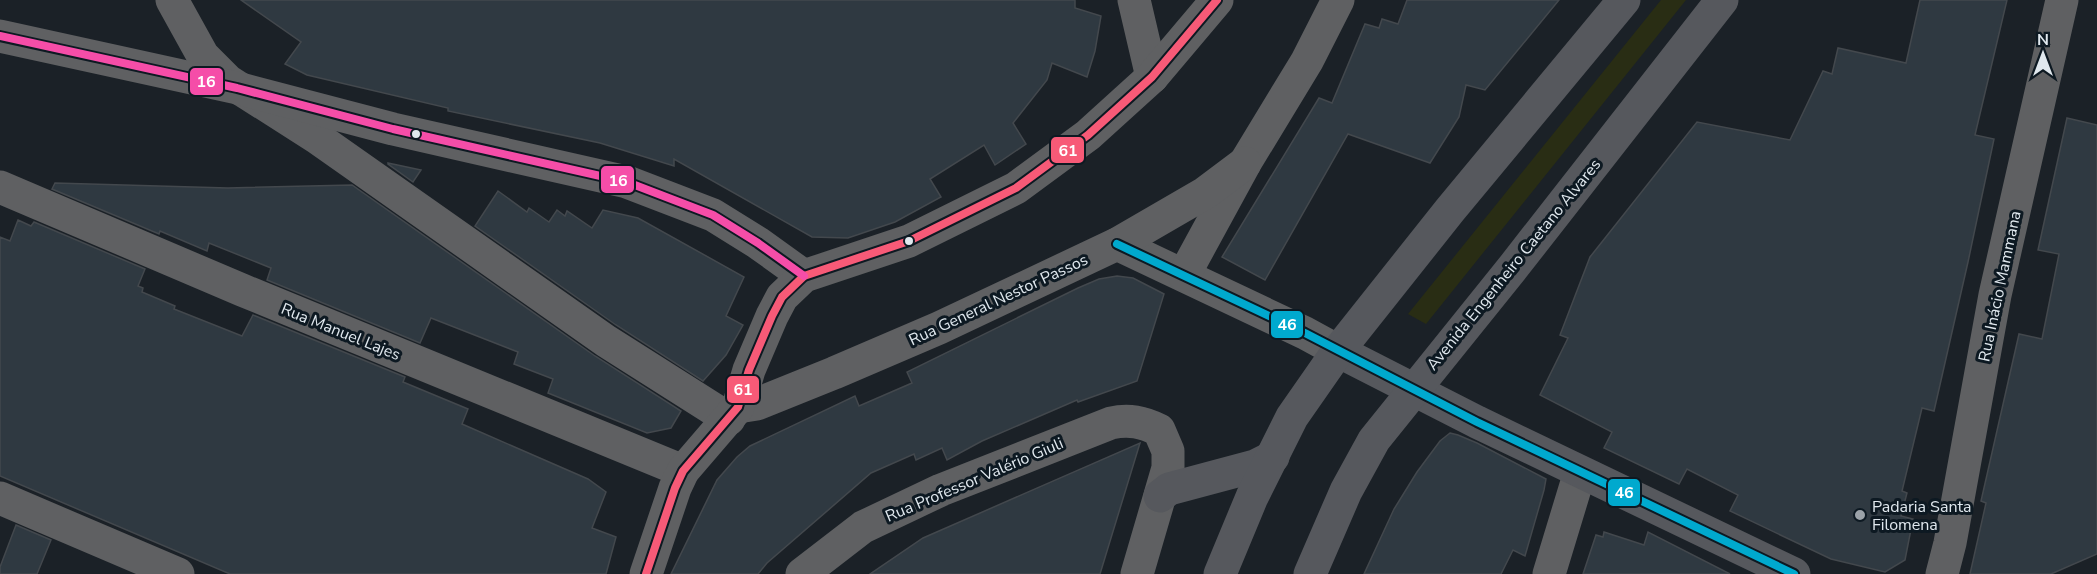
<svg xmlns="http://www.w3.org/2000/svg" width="2097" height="574" viewBox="0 0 2097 574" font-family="'Nunito Sans',sans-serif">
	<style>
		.green { fill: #292d14 }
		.building { fill: #2f3941; stroke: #43484d; stroke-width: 1.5 }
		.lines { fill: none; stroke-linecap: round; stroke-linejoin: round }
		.street { stroke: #5f6062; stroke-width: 33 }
		.secondary { stroke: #56585d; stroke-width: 33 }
		.bus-1-casing { stroke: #0d1922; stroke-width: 12 }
		.bus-2-casing { stroke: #0d1922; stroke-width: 12 }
		.bus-3-casing { stroke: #0d1922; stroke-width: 12 }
		.bus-1 { stroke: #f75a77; stroke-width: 8 }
		.bus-2 { stroke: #f54da8; stroke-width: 8 }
		.bus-3 { stroke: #00a9ce; stroke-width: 8 }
		.bus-dot { fill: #e0e8ee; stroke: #0d1922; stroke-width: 2 }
		.poi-dot { fill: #9ba2a8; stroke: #0d1922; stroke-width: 2 }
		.labels { text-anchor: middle; stroke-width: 6; stroke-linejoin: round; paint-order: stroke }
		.street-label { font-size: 16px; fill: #e0e8ee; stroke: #0d1922 }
		.poi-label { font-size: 16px; fill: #e0e8ee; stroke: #0d1922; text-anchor: start }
		.line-badge { stroke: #0d1922; stroke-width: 2 }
		.badge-label { font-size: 16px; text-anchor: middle; font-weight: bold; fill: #fff }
	</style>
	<rect width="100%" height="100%" fill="#1b2127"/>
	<!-- green -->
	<polygon class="green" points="1661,0 1686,0 1426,324 1408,314"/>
	<!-- building -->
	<g class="building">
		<polygon points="241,0 1075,0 1075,8 1101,16 1095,51 1087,77 1052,63 1047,80 1013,123 1026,144 995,165 984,145 930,179 941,197 895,222 848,238 812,237 674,159 674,166 600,143 448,111 448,108 307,75 285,64 301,42"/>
		<polygon points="1407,0 1559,0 1485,90 1466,85 1459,117 1430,163 1348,134 1265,280 1222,257 1319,98 1332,103 1365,24 1379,28 1382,19 1398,24"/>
		<polygon points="1920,0 2007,0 1975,135 1994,139 1968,262 1934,411 1922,408 1902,491 1907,493 1901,516 1913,519 1905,560 1885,572 1831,559 1730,511 1738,495 1687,469 1679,484 1604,448 1612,432 1540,395 1568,338 1560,335 1590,257 1697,122 1790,140 1823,71 1832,74 1838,48 1906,63"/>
		<polygon points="2067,118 2097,125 2097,554 2051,574 1970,574 1986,503 1981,501 2019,334 2042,339 2059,254 2038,250"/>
		<polygon points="388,163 421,170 413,182 388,164"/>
		<polygon points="55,183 228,188 352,185 595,356 681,411 671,428 647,433 548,393 553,379 514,364 518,352 431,318 420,343 267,280 271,268 209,243 207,251 160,231 159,234 52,189"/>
		<polygon points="498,191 527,212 529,208 549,222 557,210 565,216 567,211 592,228 603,210 638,218 744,277 726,316 743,325 726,355 703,381 616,325 475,226"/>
		<polygon points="18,220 31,226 34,222 145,269 138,286 143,288 142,292 175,306 174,309 242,336 253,315 405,377 403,382 468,409 462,424 588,479 606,492 592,528 616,537 606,574 230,574 0,476 0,237 10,241"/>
		<polygon points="1117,276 1133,278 1164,294 1137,381 1078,402 1077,400 982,441 947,460 942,448 916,460 914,454 871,473 767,563 758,574 671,574 717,480 737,457 750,446 855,396 859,406 912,383 907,372 1078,288 1099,279"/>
		<polygon points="1450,433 1458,435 1477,443 1546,479 1544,490 1525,556 1513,550 1501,574 1364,574 1394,509 1417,472 1440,441"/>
		<polygon points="1140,443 1100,574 870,574 923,538"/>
		<polygon points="16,525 51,540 37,574 0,574 0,567"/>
		<polygon points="1604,532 1644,545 1648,532 1730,574 1583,574 1596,535 1603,537"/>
	</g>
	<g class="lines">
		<!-- street -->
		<g class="street">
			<polyline points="172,0 203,56 228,81 316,137 606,341 729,419"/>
			<polyline points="1134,0 1152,77"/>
			<polyline points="0,36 237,88 393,129 627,182 713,215 758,243 804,276"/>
			<polyline points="0,187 242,290 683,471"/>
			<polyline points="1117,244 1305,333 1338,351"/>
			<polyline points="1184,275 1245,163 1307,61 1338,0"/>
			<polyline points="738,407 757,404 834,373 939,328 1117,244 1205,193 1245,163"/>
			<polyline points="0,498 178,574"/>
			<polyline points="646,574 675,488 683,471 738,407 749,370 772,316 782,297 804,276 909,241 1016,188 1088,135 1152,77 1217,0"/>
			<path d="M 802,574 L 863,527 L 941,490 L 1111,423 C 1129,419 1143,422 1159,430 L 1168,451 L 1168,468 L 1137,574"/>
			<polyline points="1549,574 1580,472"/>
			<polyline points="1942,574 1950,543 1995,295 2062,0"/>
		</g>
		<!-- secondary -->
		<g class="secondary">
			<polyline points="1338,351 1477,422 1794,574"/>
			<polyline points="1160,496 1169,489 1255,466 1273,457"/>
			<polyline points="1220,574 1252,497 1292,417 1338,351 1450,210 1624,0"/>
			<polyline points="1310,574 1346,491 1374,440 1514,266 1722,0"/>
		</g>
		<defs>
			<polyline id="bus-1" points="646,574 675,488 683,471 738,407 749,370 772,316 782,297 804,276 909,241 1016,188 1088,135 1152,77 1217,0"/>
			<polyline id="bus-2" points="0,36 237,88 393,129 627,182 713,215 758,243 804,276"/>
			<polyline id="bus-3" points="1117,244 1305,333 1477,422 1794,574"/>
		</defs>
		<!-- bus-1 casing -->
		<use href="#bus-1" class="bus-1-casing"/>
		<!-- bus-2 casing -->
		<use href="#bus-2" class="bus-2-casing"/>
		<!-- bus-3 casing -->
		<use href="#bus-3" class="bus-3-casing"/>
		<!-- bus-1 -->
		<use href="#bus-1" class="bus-1"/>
		<!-- bus-2 -->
		<use href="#bus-2" class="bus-2"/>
		<!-- bus-3 -->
		<use href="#bus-3" class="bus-3"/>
	</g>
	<!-- markers -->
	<g class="bus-dot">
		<circle cx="416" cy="134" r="5"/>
		<circle cx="909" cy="241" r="5"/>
	</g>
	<circle class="poi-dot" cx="1860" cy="515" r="6"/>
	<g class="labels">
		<!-- street labels -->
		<g class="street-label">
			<text transform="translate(1513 264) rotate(-51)" y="6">Avenida Engenheiro Caetano Alvares</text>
			<text transform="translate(1999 286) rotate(-78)" y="6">Rua Inácio Mammana</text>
			<text transform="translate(998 299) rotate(-25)" y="6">Rua General Nestor Passos</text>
			<text transform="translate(341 331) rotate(22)" y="6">Rua Manuel Lajes</text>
			<text transform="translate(974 479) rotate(-23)" y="6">Rua Professor Valério Giuli</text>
		</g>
		<!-- poi labels -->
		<g class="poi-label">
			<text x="1872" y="512">Padaria Santa<tspan x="1872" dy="18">Filomena</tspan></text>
		</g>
	</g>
	<g class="line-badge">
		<rect x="189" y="67" width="35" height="29" rx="6" fill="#f54da8"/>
		<rect x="1050" y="136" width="35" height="28" rx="6" fill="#f75a77"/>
		<rect x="600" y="165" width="35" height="29" rx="6" fill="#f54da8"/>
		<rect x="1270" y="310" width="34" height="29" rx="6" fill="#00a9ce"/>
		<rect x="726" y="375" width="34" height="29" rx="6" fill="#f75a77"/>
		<rect x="1607" y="478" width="34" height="29" rx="6" fill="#00a9ce"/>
	</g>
	<g class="badge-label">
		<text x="206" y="87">16</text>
		<text x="1068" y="156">61</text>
		<text x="618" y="186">16</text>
		<text x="1287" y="330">46</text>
		<text x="743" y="395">61</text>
		<text x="1624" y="498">46</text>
	</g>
	<!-- north arrow -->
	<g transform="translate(2043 54)" stroke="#0d1922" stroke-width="4.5" paint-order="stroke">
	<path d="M0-4.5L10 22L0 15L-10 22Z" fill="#e0e8ee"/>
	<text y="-9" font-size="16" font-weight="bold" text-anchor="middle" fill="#e0e8ee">N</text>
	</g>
</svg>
